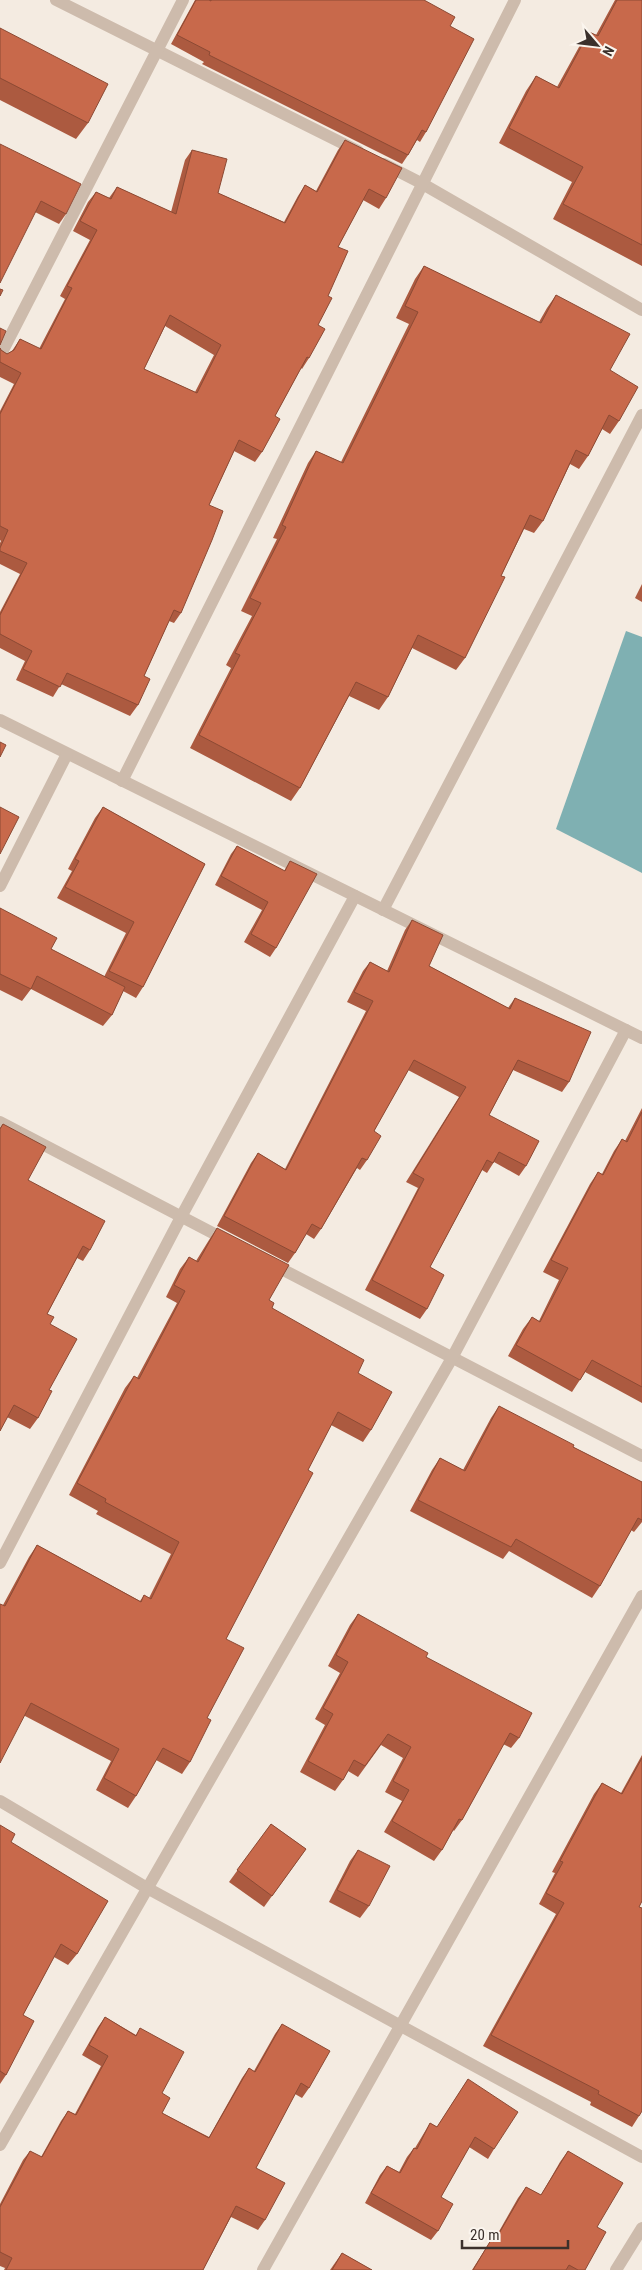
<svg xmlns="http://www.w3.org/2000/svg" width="642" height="2270" viewBox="0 0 642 2270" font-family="'Roboto Condensed',sans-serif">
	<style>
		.water { fill: #7fb0b2 }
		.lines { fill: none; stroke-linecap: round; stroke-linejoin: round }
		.street { stroke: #cdbbac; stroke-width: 12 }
		.wall { fill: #ac5a40; fill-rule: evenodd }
		.building { fill: #c8694b; stroke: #8c4a34; fill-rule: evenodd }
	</style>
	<rect width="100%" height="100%" fill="#f4ebe1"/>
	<!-- water -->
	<polygon class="water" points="626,631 642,637 642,873 556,829"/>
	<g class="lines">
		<!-- street -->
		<g class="street">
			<polyline points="56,0 358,151"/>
			<polyline points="384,164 421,183 642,310"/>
			<polyline points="0,356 183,0"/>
			<polyline points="0,720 642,1038"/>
			<polyline points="122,781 515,0"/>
			<polyline points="0,886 67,754"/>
			<polyline points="383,910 642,415"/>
			<polyline points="0,1122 228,1241"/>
			<polyline points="270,1263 642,1456"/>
			<polyline points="0,1563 181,1217 355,896"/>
			<polyline points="0,1801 147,1888 642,2157"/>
			<polyline points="0,2145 452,1358 626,1030"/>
			<polyline points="263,2270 642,1596"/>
			<polyline points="616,2270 642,2228"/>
		</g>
	</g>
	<!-- wall -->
	<g class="wall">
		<polygon points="195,0 424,0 450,26 426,132 420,142 417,140 408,155 402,164 202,64 204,62 171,44"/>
		<polygon points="615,0 642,0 642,266 553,219 572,182 499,143 526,91 536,76 557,87 579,47 589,32 596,35"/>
		<polygon points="0,28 88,123 76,139 0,100"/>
		<path d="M 345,140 L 386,198 L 379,209 L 363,200 L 338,247 L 328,296 L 318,325 L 309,358 L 302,369 L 301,368 L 275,416 L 262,452 L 255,462 L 234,451 L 209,505 L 181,613 L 174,623 L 169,621 L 144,676 L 138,705 L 130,716 L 61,684 L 53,697 L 16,680 L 25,661 L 0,648 L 0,612 L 20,574 L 0,564 L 0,543 L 1,541 L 0,540 L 0,411 L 14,384 L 0,377 L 0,348 L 1,350 L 7,354 L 12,351 L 20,339 L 39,349 L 65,299 L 60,296 L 90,240 L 73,231 L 88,202 L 96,192 L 109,198 L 117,187 L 171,212 L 185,160 L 192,150 L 218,193 L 284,222 L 298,196 L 305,185 L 316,191 L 338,150 ZM 165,326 L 214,355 L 195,392 L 144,369 Z"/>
		<polygon points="0,144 66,214 59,224 35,212"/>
		<polygon points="424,266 539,322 547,308 556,295 610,370 619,421 610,434 602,429 588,456 579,469 570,464 543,521 534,533 524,529 501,576 465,658 456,670 412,648 388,697 379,710 349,696 300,788 291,801 190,748 231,668 226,665 252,616 241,611 277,539 273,538 308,463 316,451 341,462 409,324 396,318 415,279"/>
		<polygon points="642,584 642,602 635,598"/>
		<polygon points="103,807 205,864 143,987 136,998 123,991 112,1015 103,1026 31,989 22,1001 0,990 0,908 51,949 104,977 126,933 57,898 72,871 68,869 95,818"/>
		<polygon points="237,846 284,871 290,861 276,948 270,957 244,942 262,910 215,885 231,854"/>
		<polygon points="412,920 429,966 508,1008 515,998 569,1082 562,1092 513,1070 489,1115 526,1166 519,1176 494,1162 487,1173 482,1170 430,1267 427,1309 420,1319 365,1290 418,1188 406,1182 459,1097 408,1070 374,1131 367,1160 360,1170 357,1168 321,1229 314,1239 306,1234 295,1253 288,1263 217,1226 251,1163 258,1153 285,1169 366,1011 347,1002 363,971 370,962 387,971 405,930"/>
		<polygon points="642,1108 642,1403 585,1372 572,1392 508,1356 523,1329 532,1317 539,1321 559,1280 543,1272 590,1184 598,1172 602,1174 614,1151 622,1139 625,1141"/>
		<polygon points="3,1124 28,1180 90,1250 83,1261 77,1258 47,1314 50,1324 49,1390 38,1418 30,1429 7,1417 0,1431 0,1128"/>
		<polygon points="217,1228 269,1300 272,1308 358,1373 371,1430 363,1442 331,1425 308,1470 226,1639 207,1718 190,1762 182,1774 156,1760 136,1796 128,1808 96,1790 111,1761 25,1716 3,1605 29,1557 37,1545 140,1601 144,1595 149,1598 171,1554 96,1514 98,1511 69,1495 125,1388 134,1376 137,1378 177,1303 166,1297 180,1269 189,1257 196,1261 209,1240"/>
		<polygon points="499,1406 573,1447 642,1482 642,1522 634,1532 631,1530 600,1586 592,1598 509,1551 503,1559 410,1511 432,1470 440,1458 463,1470 491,1418"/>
		<polygon points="358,1614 426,1657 519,1738 511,1748 503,1744 462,1820 454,1831 453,1830 442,1850 434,1861 384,1832 402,1801 385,1792 403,1758 381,1745 358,1777 348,1771 343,1780 335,1791 300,1772 325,1725 315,1719 340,1673 328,1666 350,1625"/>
		<polygon points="642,1755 642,1901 639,1907 639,2116 632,2127 590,2105 591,2102 483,2046 556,1914 539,1904 555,1873 552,1872 594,1794 602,1783 621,1793"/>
		<polygon points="271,1824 306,1849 264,1907 229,1882"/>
		<polygon points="0,1825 77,1954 68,1965 54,1957 23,2015 6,2075 0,2084"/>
		<polygon points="358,1850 369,1906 360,1918 329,1902 350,1861"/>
		<polygon points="105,2017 136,2035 140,2028 162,2093 162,2113 209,2137 242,2078 249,2068 254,2071 275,2034 282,2024 309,2088 302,2098 295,2094 256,2168 265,2220 258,2230 231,2217 203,2270 4,2270 5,2268 0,2266 0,2204 23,2160 30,2151 41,2157 61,2121 68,2111 75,2114 101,2066 82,2055 98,2027"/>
		<polygon points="468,2079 494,2149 488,2159 469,2147 441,2197 438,2231 431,2240 365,2203 380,2175 387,2166 399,2172 407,2157 414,2148 415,2148 430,2123 437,2127"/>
		<polygon points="568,2151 597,2227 585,2270 472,2270 491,2240 493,2242 518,2198 526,2187 541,2195 560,2162"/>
		<polygon points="342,2253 372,2270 330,2270"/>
	</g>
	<!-- building -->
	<g class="building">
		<polygon points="196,0 209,0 211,1 211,0 424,0 455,17 450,26 474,39 426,132 422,130 408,155 209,55 210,52 177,35"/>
		<polygon points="617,0 642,0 642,245 563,204 583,167 509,128 536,76 559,88 589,32 598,36"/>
		<polygon points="0,28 108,84 88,123 0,78"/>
		<path d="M 345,140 L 402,168 L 386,198 L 369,189 L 338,247 L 348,251 L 328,296 L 332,298 L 318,325 L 325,329 L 309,358 L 307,357 L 275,416 L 280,419 L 262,452 L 239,440 L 209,505 L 223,511 L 212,540 L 181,613 L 174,610 L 144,676 L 150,679 L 138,705 L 67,673 L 60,687 L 23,669 L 32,651 L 0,634 L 0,615 L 27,563 L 0,551 L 0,548 L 8,530 L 0,526 L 0,414 L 21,373 L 0,362 L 0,348 L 1,350 L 7,354 L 14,350 L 20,339 L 41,349 L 72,288 L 67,286 L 97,230 L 80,221 L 96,192 L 111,199 L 117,187 L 176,214 L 192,150 L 227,159 L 218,193 L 285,223 L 305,185 L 317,192 ZM 170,315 L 221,345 L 197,393 L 144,369 Z"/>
		<polygon points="0,144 81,184 66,214 41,201 0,283"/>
		<polygon points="424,266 541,323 556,295 630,334 610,370 638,387 619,421 609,415 588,456 576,450 543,521 530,515 501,576 505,577 465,658 418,635 388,697 356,682 300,788 199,735 240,655 235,653 261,603 250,598 286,527 282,525 316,451 343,463 418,312 405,306"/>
		<polygon points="0,289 3,290 0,296"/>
		<polygon points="0,328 6,331 0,345"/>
		<polygon points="0,742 6,745 0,757"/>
		<polygon points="0,807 19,817 0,854"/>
		<polygon points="103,807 205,864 143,987 109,971 134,922 65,887 79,861 75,859"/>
		<polygon points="237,846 285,871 290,861 317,874 276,948 251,934 268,902 221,876"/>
		<polygon points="0,908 57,938 51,949 125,987 112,1015 37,976 31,989 0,974"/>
		<polygon points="412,920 443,935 429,966 510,1009 515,998 591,1032 569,1082 518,1060 489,1115 539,1141 526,1166 499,1152 493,1163 487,1160 430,1267 444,1275 427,1309 372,1280 424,1179 413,1173 466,1087 414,1060 374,1131 381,1136 367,1160 362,1158 321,1229 312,1224 295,1253 224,1216 258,1153 286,1170 373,1001 354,992 370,962 389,972"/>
		<polygon points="642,1112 642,1387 592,1360 580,1380 516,1345 532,1317 540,1322 568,1268 551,1260 598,1172 603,1175 622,1139 627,1142"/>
		<polygon points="3,1124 46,1147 28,1180 105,1221 90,1250 83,1246 47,1314 54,1317 50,1324 77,1339 49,1390 52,1391 38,1418 14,1405 0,1431 0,1129"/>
		<polygon points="217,1228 289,1265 269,1300 274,1303 272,1308 364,1360 358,1373 392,1392 371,1430 338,1412 308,1470 313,1473 226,1639 244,1648 207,1718 211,1720 190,1762 163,1748 136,1796 104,1778 119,1749 31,1703 0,1763 0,1604 5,1606 37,1545 141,1602 144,1595 151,1599 179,1542 105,1502 106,1499 77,1483 134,1376 139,1379 185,1291 174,1285 189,1257 198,1262"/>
		<polygon points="499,1406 574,1445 573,1447 642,1482 642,1520 638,1518 600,1586 516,1539 511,1547 418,1500 440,1458 465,1471"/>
		<polygon points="358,1614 428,1653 426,1657 532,1713 519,1738 510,1733 462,1820 459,1819 442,1850 392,1821 409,1790 393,1781 411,1747 388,1734 365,1766 354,1760 343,1780 308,1761 333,1714 323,1708 348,1662 336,1655"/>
		<polygon points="642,1758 642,1901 639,1907 642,1908 642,2111 639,2116 598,2094 599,2091 491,2035 564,1903 546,1893 563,1862 560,1861 602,1783 622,1794"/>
		<polygon points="271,1824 306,1849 272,1896 237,1870"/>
		<polygon points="0,1825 15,1834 11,1842 108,1901 77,1954 61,1944 23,2015 34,2021 6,2075 0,2071"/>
		<polygon points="358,1850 390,1866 369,1906 337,1890"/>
		<polygon points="105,2017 136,2036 140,2028 184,2052 162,2093 170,2098 162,2113 209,2138 249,2068 255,2072 282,2024 330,2051 309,2088 301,2083 256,2168 285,2183 265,2220 236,2206 203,2270 6,2270 12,2258 0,2252 0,2207 30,2151 42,2157 68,2111 76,2115 108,2056 89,2045"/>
		<polygon points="468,2079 518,2112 494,2149 475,2137 441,2197 453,2204 438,2231 371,2193 387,2166 400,2173 414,2148 417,2149 430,2123 437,2127"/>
		<polygon points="568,2151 623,2183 597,2227 606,2232 585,2270 578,2270 569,2265 566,2270 473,2270 491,2240 494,2242 526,2187 541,2195"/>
		<polygon points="342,2253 372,2270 332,2270"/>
	</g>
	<!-- north arrow -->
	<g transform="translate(597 45) rotate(118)" stroke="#fbf5ee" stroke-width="4" paint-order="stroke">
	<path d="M0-4L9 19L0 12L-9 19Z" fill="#3b302b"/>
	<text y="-8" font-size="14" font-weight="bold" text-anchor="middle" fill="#3b302b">N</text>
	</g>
	<!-- scale -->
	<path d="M462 2240v8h106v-8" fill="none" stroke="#3b302b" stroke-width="2.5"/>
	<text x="470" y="2240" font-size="15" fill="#3b302b" stroke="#fbf5ee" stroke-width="4" paint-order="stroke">20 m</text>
</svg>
